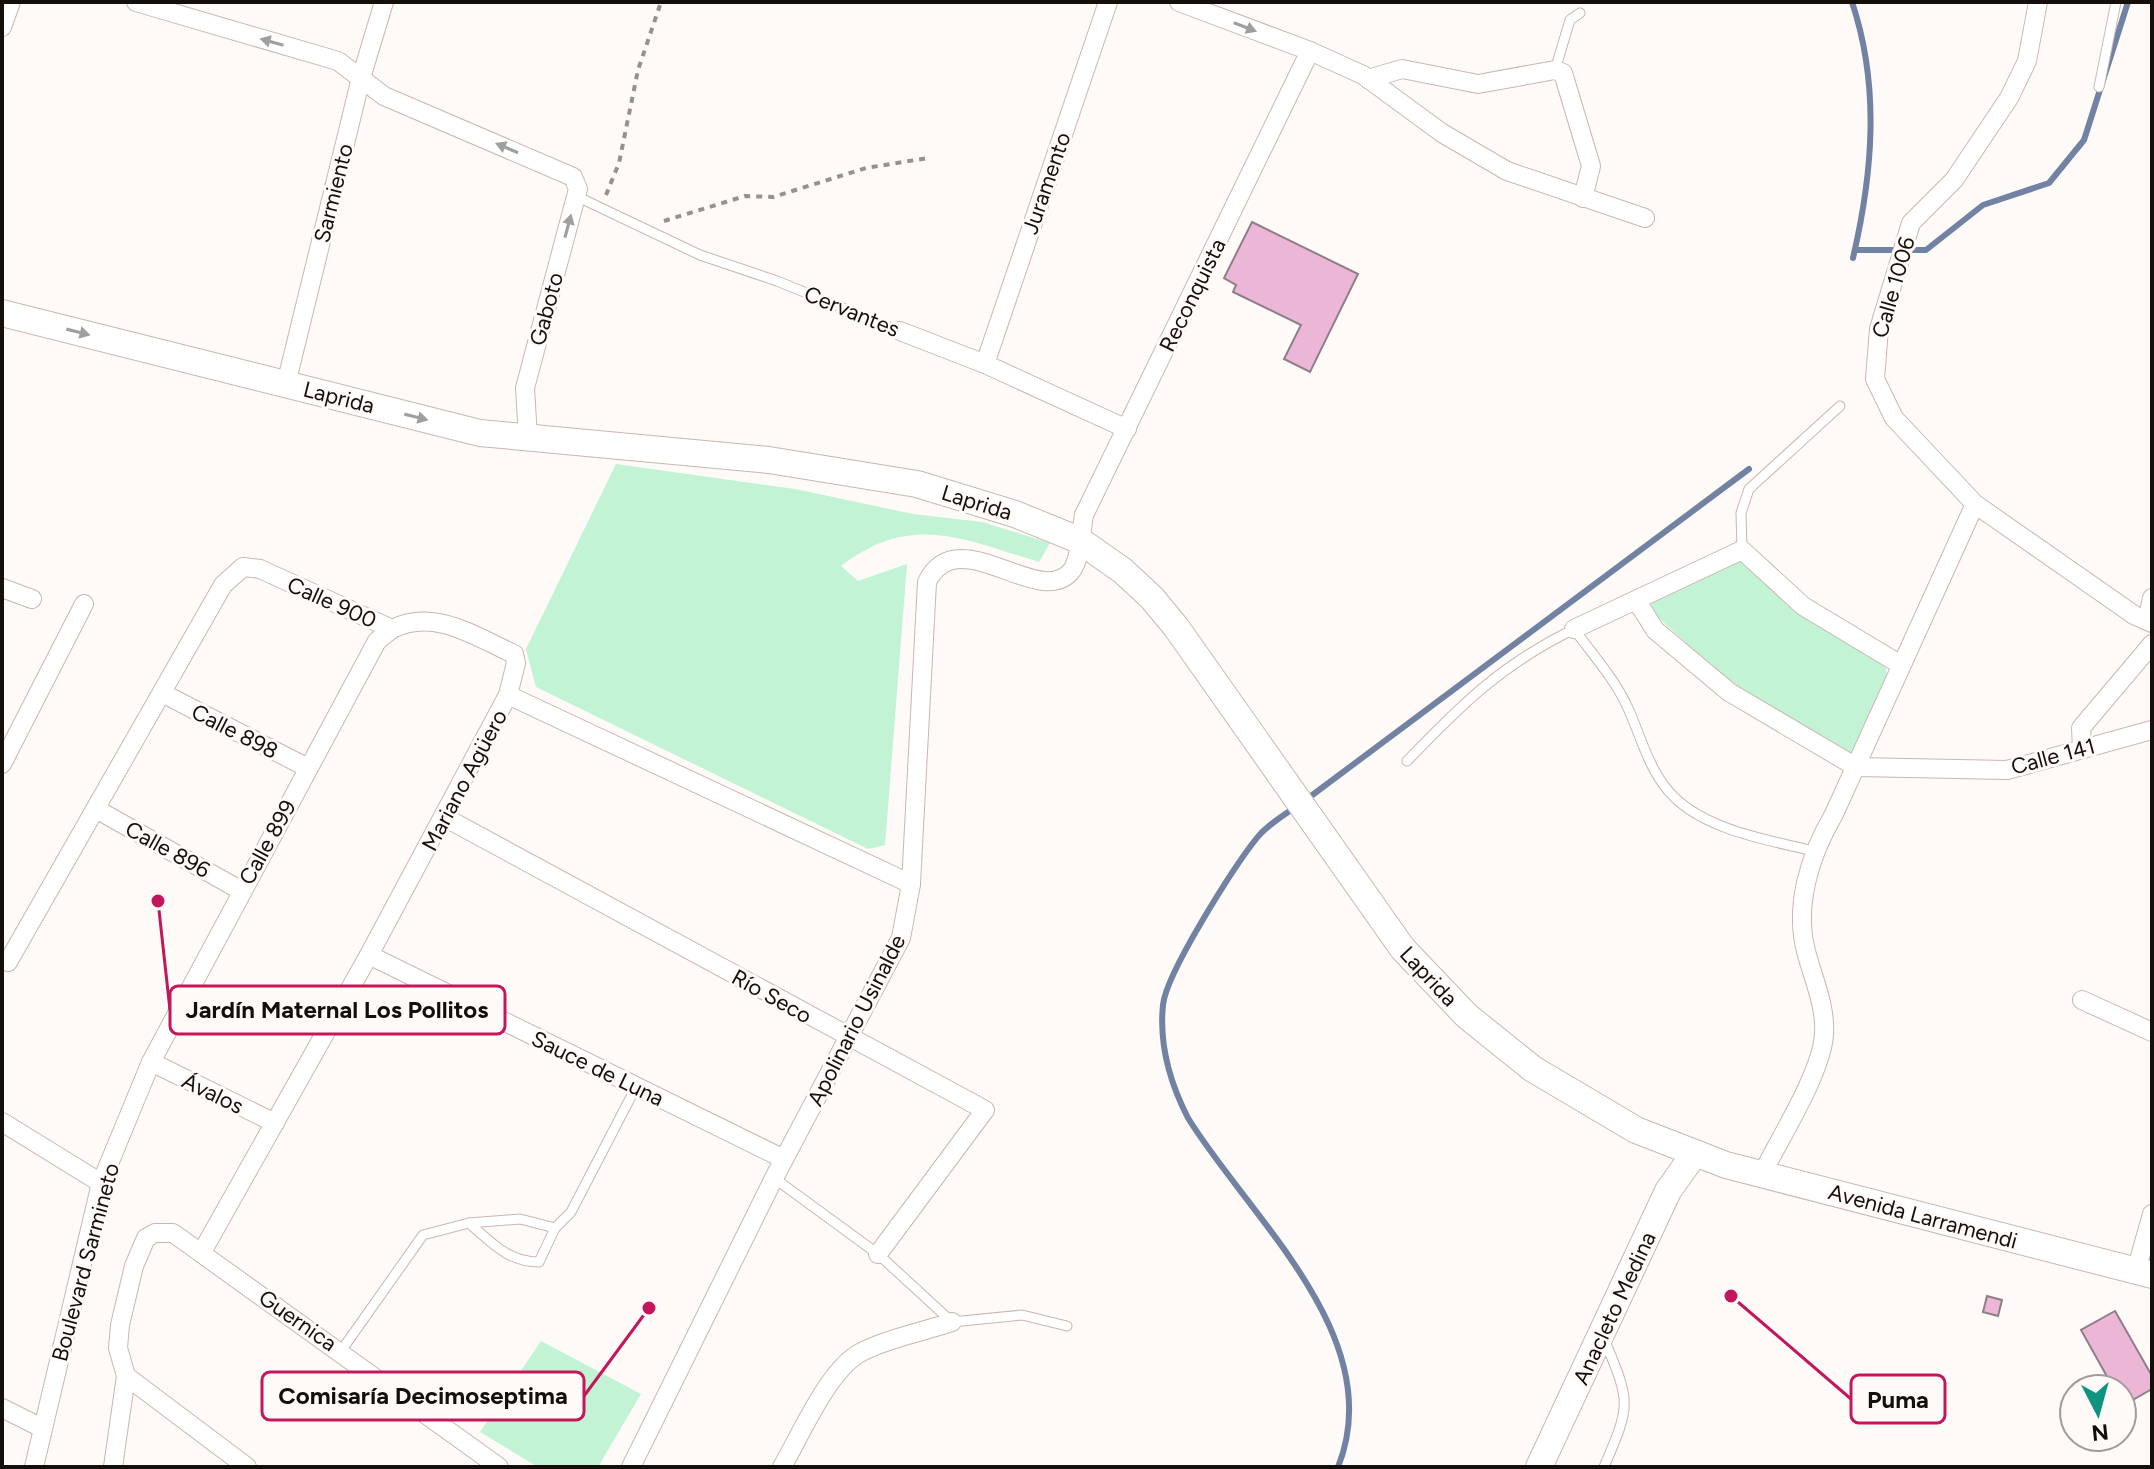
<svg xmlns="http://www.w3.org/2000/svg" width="2154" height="1469" viewBox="0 0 2154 1469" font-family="Figtree,sans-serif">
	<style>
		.green { fill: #c1f3d4 }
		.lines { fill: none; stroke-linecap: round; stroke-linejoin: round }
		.stream { stroke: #7182a2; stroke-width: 6 }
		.building { fill: #ecb7d6; stroke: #8f7e88; stroke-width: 2 }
		.lane-casing { stroke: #cbb6af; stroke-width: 11 }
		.street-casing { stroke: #cbb6af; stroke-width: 20 }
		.secondary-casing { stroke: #cbb6af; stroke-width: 28 }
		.path { stroke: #96918f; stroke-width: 4; stroke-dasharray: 6 6; stroke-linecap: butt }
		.lane { stroke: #fff; stroke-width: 9 }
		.street { stroke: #fff; stroke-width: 18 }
		.secondary { stroke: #fff; stroke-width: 26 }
		.oneway { fill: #a19f9e }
		.labels { text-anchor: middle; stroke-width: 6; stroke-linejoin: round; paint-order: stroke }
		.street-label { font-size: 22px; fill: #150f0c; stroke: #fefaf8 }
		.leader { fill: none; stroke: #c2185b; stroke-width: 3 }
		.callout-dot { fill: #c2185b; stroke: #fefaf8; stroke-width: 3 }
		.callout { fill: #fefaf8; stroke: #c2185b; stroke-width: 3 }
		.callout-label { font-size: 24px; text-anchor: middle; font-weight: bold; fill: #150f0c }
	</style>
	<rect width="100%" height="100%" fill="#fefaf8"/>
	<!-- green -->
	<g class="green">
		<path d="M 616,464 L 795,489 L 913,514 L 982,522 L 1050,543 L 1039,562 C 963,539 911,512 841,566 L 858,581 L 907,564 L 885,845 L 868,849 L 536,687 L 526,649 Z"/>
		<polygon points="1735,560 1745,563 1886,668 1887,677 1857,753 1847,755 1725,678 1651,611 1652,602"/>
		<polygon points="541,1341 641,1394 598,1467 538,1467 480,1432"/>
	</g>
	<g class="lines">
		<!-- stream -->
		<g class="stream">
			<path d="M 1852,2 C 1880,86 1873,172 1853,258"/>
			<polyline points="1855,250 1926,250 1983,205 2049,183 2084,140 2128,2"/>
			<polyline points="1307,799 1749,469"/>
			<path d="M 1294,808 C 1281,817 1266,826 1256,839 C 1234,867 1166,973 1163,1005 C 1159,1044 1170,1083 1188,1118 C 1249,1217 1390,1338 1338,1467"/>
		</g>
	</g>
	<!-- building -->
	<g class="building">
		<polygon points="1252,222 1358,274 1310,372 1284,359 1301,325 1233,292 1236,285 1224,278"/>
		<polygon points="1987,1296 2002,1300 1998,1316 1983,1312"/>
		<polygon points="2115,1311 2152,1376 2152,1389 2122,1406 2122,1389 2114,1389 2081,1330"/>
	</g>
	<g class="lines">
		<defs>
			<g id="lane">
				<polyline points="1555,70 1570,20 1580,13"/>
				<polyline points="2099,87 2116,2"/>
				<polyline points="576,196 700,255 777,281 900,331"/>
				<polyline points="1742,550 1741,513 1749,489 1840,406"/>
				<path d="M 1407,761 C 1463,703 1501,665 1574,629 C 1592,654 1614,678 1627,706 C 1642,738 1649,773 1675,798 C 1710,831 1769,840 1813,851"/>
				<polyline points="774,1178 878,1254 952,1322 1022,1315 1067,1326"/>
				<path d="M 469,1223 C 491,1242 508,1262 539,1262 L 555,1228 L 571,1212 L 636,1087"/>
				<polyline points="341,1351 423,1235 469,1223 520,1219 555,1228"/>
				<path d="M 1604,1467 C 1631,1404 1631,1403 1604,1339"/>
			</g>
			<g id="street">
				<polyline points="136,2 338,61 384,96 573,177 578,189 525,388 528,438"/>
				<polyline points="1179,2 1310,51 1363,75 1442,133 1507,171 1645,218"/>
				<polyline points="2038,2 2027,61 2009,98 1954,180 1911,223 1879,329 1875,379 1894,418 1975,504 2134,615 2152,623"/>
				<polyline points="2,27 11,2"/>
				<polyline points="1368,79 1402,69 1478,84 1555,70 1563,73 1591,166 1583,198"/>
				<polyline points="900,331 985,364 1127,429"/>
				<polyline points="985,364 1108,2"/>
				<polyline points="286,384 361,78 384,2"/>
				<polyline points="2,588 32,599"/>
				<polyline points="1637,601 1655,630 1729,692 1856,767 2007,770 2152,730"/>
				<polyline points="2147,621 2152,598"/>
				<polyline points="1574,629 1742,550 1803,606 1901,665"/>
				<polyline points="162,693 308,768"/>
				<polyline points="508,695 911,884"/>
				<polyline points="2082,748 2081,728 2152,644"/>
				<polyline points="2,764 84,604"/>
				<polyline points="96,809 240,890"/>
				<polyline points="444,817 985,1110 878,1254"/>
				<polyline points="369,955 784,1159"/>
				<path d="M 8,962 L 223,585 L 243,567 L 260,569 L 392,629 C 435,608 474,636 514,654 L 516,663 L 508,695 L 369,955 L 202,1252"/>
				<polyline points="2082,1000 2152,1032"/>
				<polyline points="151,1062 275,1123"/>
				<polyline points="2,1122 101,1183"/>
				<path d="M 1762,1174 C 1780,1138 1822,1072 1824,1034 C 1826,1008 1814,980 1807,955 C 1793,907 1810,855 1834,814 L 1975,504"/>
				<polyline points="2136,1271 2152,1214"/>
				<polyline points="126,1376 247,1467"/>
				<polyline points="2,1408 42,1428"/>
				<polyline points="34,1467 101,1183 151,1062 377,641 392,629"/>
				<polyline points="113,1467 126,1376 118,1348 120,1325 134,1266 146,1238 155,1233 173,1233 499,1467"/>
				<path d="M 631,1467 L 774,1178 L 901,938 L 911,884 L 927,582 C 958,518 1041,612 1072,570 C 1081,557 1081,531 1084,515 L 1310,51"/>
				<path d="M 782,1467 C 800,1436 827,1373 858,1354 C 882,1340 925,1331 952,1322"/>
			</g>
			<g id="secondary">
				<polyline points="2,313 480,433 769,460 917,484 1015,514 1079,540 1123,571 1152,598 1176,627 1403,949 1467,1016 1533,1069 1636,1130 1726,1165 2152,1275"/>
				<polyline points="1539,1467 1668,1191 1695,1153"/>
			</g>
		</defs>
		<!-- lane casing -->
		<use href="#lane" class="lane-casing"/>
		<!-- street casing -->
		<use href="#street" class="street-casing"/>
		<!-- secondary casing -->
		<use href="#secondary" class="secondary-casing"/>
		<!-- path -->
		<g class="path">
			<polyline points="606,195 619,163 638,70 661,2"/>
			<polyline points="664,221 745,196 773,197 866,168 928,158"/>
		</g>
		<!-- lane -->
		<use href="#lane" class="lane"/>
		<!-- street -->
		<use href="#street" class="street"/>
		<!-- secondary -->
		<use href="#secondary" class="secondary"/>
	</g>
	<!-- one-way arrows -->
	<defs><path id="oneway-solid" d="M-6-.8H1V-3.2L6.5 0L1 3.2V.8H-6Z" transform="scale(2)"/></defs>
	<g class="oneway">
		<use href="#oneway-solid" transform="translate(1245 27) rotate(21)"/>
		<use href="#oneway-solid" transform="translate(272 42) rotate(-164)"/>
		<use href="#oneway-solid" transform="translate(507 148) rotate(-157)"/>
		<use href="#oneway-solid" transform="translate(568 226) rotate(-75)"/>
		<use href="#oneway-solid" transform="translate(78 332) rotate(14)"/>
		<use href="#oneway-solid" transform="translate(416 417) rotate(14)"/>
	</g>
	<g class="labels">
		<!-- street labels -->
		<g class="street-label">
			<text transform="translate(1046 183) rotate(-71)" y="8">Juramento</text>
			<text transform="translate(333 193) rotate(-76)" y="8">Sarmiento</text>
			<text transform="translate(1893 287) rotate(-74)" y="8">Calle 1006</text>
			<text transform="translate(1192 295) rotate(-64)" y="8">Reconquista</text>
			<text transform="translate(546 309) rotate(-75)" y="8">Gaboto</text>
			<text transform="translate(852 311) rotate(22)" y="8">Cervantes</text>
			<text transform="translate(339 397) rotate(14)" y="8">Laprida</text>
			<text transform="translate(977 502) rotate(17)" y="8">Laprida</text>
			<text transform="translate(332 602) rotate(24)" y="8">Calle 900</text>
			<text transform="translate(235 731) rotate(27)" y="8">Calle 898</text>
			<text transform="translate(2053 756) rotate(-15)" y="8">Calle 141</text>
			<text transform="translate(464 780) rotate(-62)" y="8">Mariano Agüero</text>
			<text transform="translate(267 842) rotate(-61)" y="8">Calle 899</text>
			<text transform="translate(168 849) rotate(29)" y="8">Calle 896</text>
			<text transform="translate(1429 976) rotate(47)" y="8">Laprida</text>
			<text transform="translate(772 996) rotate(29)" y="8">Río Seco</text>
			<text transform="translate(856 1020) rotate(-63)" y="8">Apolinario Usinalde</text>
			<text transform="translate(598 1068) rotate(26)" y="8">Sauce de Luna</text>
			<text transform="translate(213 1093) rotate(26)" y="8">Ávalos</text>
			<text transform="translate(1923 1216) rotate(15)" y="8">Avenida Larramendi</text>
			<text transform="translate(85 1262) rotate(-75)" y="8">Boulevard Sarmineto</text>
			<text transform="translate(1614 1308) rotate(-65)" y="8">Anacleto Medina</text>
			<text transform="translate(298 1320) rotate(35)" y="8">Guernica</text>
		</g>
	</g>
	<!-- callouts -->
	<path class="leader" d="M158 901L170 1010M649 1308L584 1396M1731 1296L1851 1399"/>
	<g class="callout-dot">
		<circle cx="158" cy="901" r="8"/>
		<circle cx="649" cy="1308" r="8"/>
		<circle cx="1731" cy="1296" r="8"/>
	</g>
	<g class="callout">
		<rect x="170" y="986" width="335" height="48" rx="8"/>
		<rect x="262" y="1372" width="322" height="48" rx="8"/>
		<rect x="1851" y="1375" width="94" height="48" rx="8"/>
	</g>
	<g class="callout-label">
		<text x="337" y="1018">Jardín Maternal Los Pollitos</text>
		<text x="423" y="1404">Comisaría Decimoseptima</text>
		<text x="1898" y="1408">Puma</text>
	</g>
	<!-- border -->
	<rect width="2154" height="1469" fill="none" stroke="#150f0c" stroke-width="8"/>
	<!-- north arrow -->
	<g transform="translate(2098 1413) rotate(174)"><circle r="38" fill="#fefaf8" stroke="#a19c9a" stroke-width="2"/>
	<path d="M0-6L14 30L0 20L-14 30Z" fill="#0c9480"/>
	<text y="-12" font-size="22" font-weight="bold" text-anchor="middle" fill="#150f0c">N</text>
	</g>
</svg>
